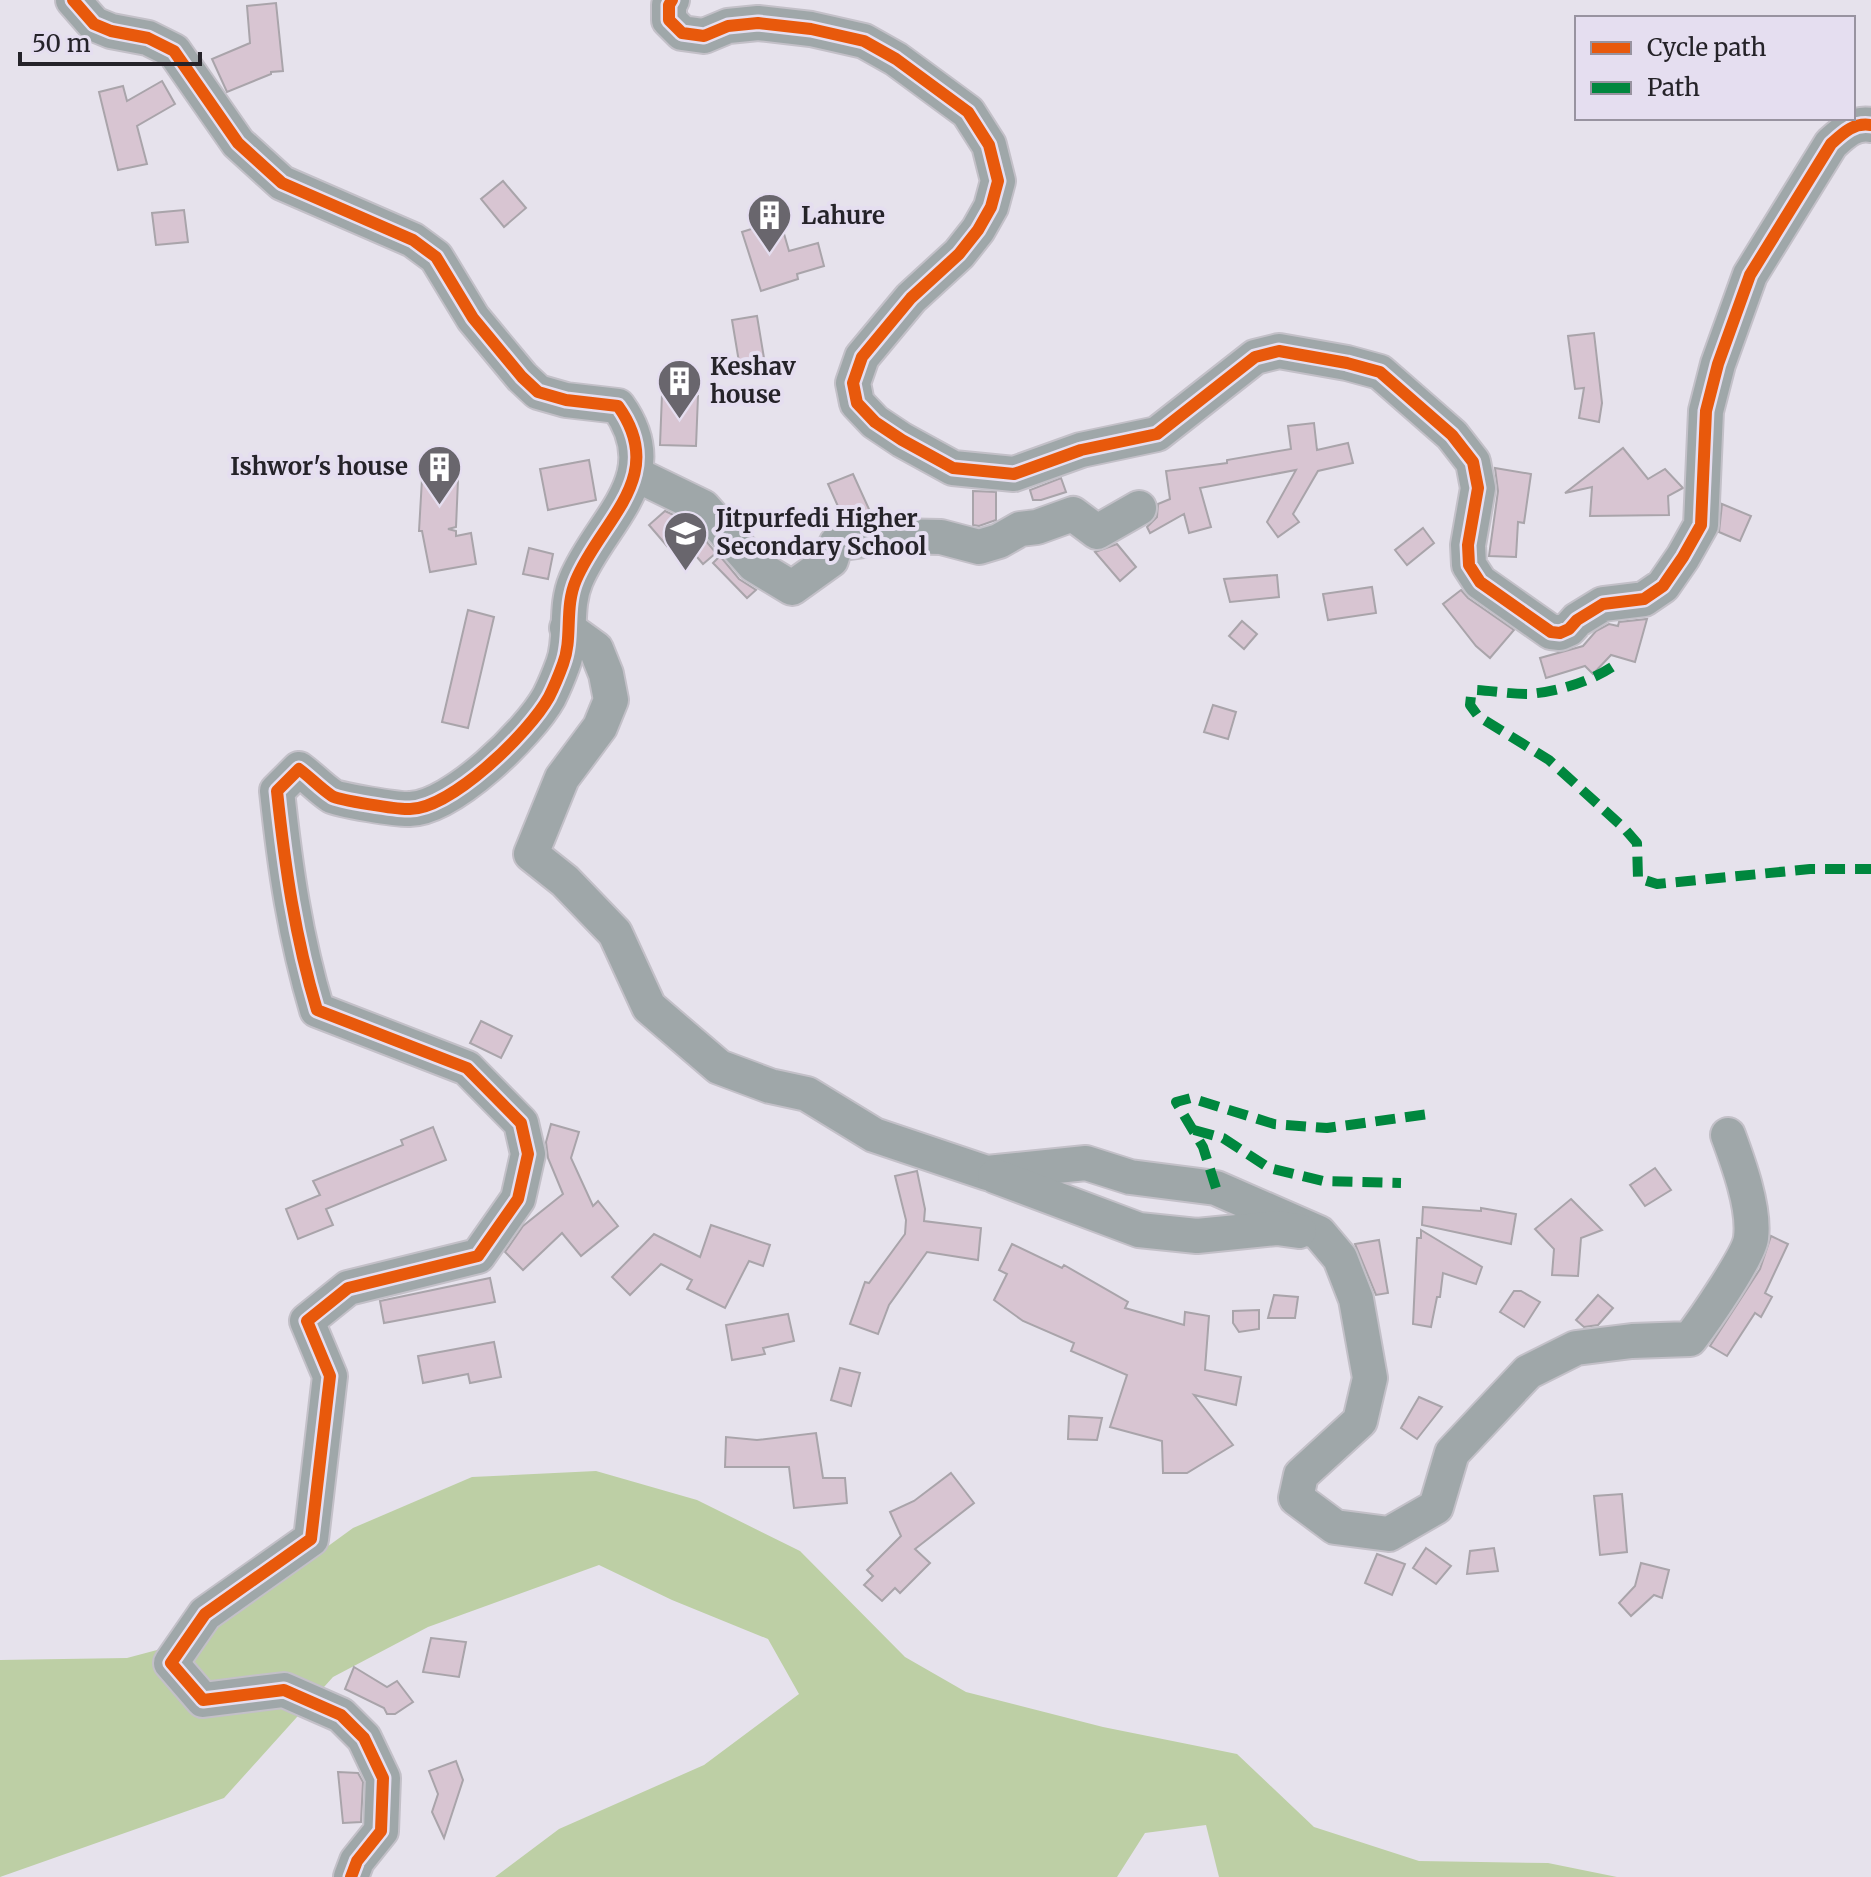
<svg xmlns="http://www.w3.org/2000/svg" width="1871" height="1877" viewBox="0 0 1871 1877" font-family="Merriweather,serif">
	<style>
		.forest { fill: #bdcfa5 }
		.building { fill: #d8c5d2; stroke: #a9a4aa; stroke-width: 2 }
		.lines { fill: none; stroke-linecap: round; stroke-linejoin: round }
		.minor-casing { stroke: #c3c0c8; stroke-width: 38 }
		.minor { stroke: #9fa7a9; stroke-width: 34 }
		.quiet { stroke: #00873e; stroke-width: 10; stroke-dasharray: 20 10; stroke-linecap: butt }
		.cycleway-casing { stroke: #e5def0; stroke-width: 17 }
		.cycleway { stroke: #e8590c; stroke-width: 12 }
		.labels { text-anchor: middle; stroke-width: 8; stroke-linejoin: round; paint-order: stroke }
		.poi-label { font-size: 24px; font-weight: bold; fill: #252329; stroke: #e5def0; text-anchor: start }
	</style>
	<rect width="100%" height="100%" fill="#e6e2ec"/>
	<!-- forest -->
	<polygon class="forest" points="596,1471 697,1500 800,1551 905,1657 966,1692 1103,1727 1237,1754 1314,1827 1419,1861 1548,1863 1617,1877 1219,1877 1206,1825 1145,1833 1117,1877 495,1877 559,1829 704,1765 799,1694 768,1639 672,1600 599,1565 428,1627 333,1677 224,1798 0,1877 0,1660 127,1658 202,1638 353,1528 472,1477"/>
	<!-- building -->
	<g class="building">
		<polygon points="276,3 283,71 271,72 271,74 227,92 212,59 250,43 247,6"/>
		<polygon points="162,81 175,104 137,126 147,164 118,170 99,92 123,86 127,101"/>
		<polygon points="503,181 526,208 504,227 481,199"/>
		<polygon points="184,210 188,242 156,245 152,213"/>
		<polygon points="780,220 789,251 818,243 824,266 797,274 798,279 761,291 742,232"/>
		<polygon points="757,316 766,370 741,374 732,320"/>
		<polygon points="1594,333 1602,403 1599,422 1579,418 1584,388 1575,389 1568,336"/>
		<polygon points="662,394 698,396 696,446 660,445"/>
		<polygon points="1314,423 1317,450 1348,443 1353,463 1318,471 1293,514 1299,522 1278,537 1267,522 1296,470 1200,488 1211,527 1189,533 1184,514 1150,533 1147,527 1157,517 1158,504 1170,499 1166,471 1227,463 1227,460 1291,449 1288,426"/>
		<polygon points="1623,448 1648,479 1665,469 1683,488 1668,496 1669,515 1590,516 1592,487 1565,493"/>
		<polygon points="589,460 596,500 548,510 540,469"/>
		<polygon points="1495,468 1531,474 1524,523 1518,522 1516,557 1489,556 1498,491"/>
		<polygon points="853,474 873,518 845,522 828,484"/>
		<polygon points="1061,478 1066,492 1041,500 1033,500 1030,490"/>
		<polygon points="422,479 458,480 456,527 448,529 456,531 456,536 471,533 476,564 430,572 422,531 419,531"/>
		<polygon points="973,491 996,492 996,520 979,526 973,525"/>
		<polygon points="1722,504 1751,516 1740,541 1719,532"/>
		<polygon points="665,511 691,523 716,553 703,564 679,536 667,546 649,525"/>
		<polygon points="1423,528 1434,543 1407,565 1395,550"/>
		<polygon points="1117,544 1136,567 1120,581 1095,552"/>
		<polygon points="529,548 553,554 548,579 523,574"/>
		<polygon points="720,556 739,579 756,590 747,598 713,563"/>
		<polygon points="1277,575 1279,597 1230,602 1224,579"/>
		<polygon points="1372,587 1376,613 1328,620 1323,594"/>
		<polygon points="1461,590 1468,598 1514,630 1490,658 1476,646 1443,604"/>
		<polygon points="468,610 494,617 468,728 442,722"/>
		<polygon points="1647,619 1635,662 1611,655 1593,674 1585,666 1546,678 1540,658 1583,646 1596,631 1609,624 1618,626 1619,622"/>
		<polygon points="1242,621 1257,634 1244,649 1229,636"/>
		<polygon points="1213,705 1236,712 1228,739 1204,732"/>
		<polygon points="481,1021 512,1036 501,1058 470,1043"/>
		<polygon points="551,1124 579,1132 571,1158 593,1206 598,1201 618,1226 581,1256 562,1233 523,1270 505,1252 523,1226 563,1194 548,1158 546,1142"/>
		<polygon points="433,1127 446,1160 326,1209 333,1225 298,1239 286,1209 320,1195 313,1181 403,1145 401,1140"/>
		<polygon points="1655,1168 1671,1190 1645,1206 1630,1185"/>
		<polygon points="917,1171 925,1209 924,1221 981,1228 978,1260 927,1252 889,1305 878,1334 850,1324 865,1282 869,1283 905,1234 906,1220 895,1176"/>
		<polygon points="1571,1199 1602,1230 1581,1238 1578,1276 1552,1275 1554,1249 1535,1229"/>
		<polygon points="1423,1207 1481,1211 1481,1208 1516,1214 1511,1244 1422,1225"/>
		<polygon points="711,1225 770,1245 763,1266 749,1261 725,1308 687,1289 692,1280 661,1264 630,1295 612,1277 654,1234 700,1257"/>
		<polygon points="1421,1230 1482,1267 1476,1284 1443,1273 1440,1297 1437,1297 1431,1327 1413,1324 1417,1238 1421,1238"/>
		<polygon points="1771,1236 1788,1244 1765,1293 1772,1297 1761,1317 1755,1313 1727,1356 1710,1346 1760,1269"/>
		<polygon points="1379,1240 1388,1293 1376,1295 1355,1244"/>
		<polygon points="1012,1244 1062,1268 1064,1265 1128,1302 1125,1308 1184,1325 1185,1312 1209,1316 1205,1370 1241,1377 1236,1405 1194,1395 1233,1445 1187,1473 1163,1473 1162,1441 1110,1427 1127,1375 1071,1351 1074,1343 1023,1321 994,1300 1007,1274 999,1270"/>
		<polygon points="490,1278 495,1302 384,1323 380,1301"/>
		<polygon points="1514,1291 1521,1291 1540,1302 1524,1327 1500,1312"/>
		<polygon points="1274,1295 1298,1297 1295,1318 1268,1318"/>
		<polygon points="1598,1295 1613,1308 1598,1325 1584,1327 1576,1320"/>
		<polygon points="1259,1310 1259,1329 1239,1332 1233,1323 1233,1311"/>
		<polygon points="788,1314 794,1341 763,1348 765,1354 732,1360 726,1325"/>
		<polygon points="494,1342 501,1377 470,1383 468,1374 423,1383 418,1356"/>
		<polygon points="840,1368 860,1373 851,1406 831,1400"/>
		<polygon points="1419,1397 1442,1407 1417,1439 1401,1428"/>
		<polygon points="1069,1416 1102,1418 1097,1440 1068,1439"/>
		<polygon points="816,1433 823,1478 845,1478 847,1503 794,1508 789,1467 725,1467 726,1437 757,1440"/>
		<polygon points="951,1473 974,1503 915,1549 930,1563 900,1593 895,1588 882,1601 864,1585 873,1576 867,1570 901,1536 890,1512 914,1501"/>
		<polygon points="1622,1494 1627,1552 1600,1555 1594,1496"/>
		<polygon points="1426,1548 1451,1566 1436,1584 1413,1568"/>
		<polygon points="1494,1548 1498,1571 1467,1574 1470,1551"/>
		<polygon points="1377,1554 1405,1564 1392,1595 1365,1583"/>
		<polygon points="1641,1563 1669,1570 1662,1598 1654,1595 1631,1616 1619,1603 1635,1586"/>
		<polygon points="431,1638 466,1642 459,1677 423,1672"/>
		<polygon points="354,1667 387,1687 397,1681 413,1702 395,1714 387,1714 384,1708 345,1689"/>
		<polygon points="456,1761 463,1780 444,1838 432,1812 438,1794 429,1771"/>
		<polygon points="338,1772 358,1773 363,1782 361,1822 343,1823"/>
	</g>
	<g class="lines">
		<defs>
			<g id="minor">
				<path d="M 73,0 L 94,24 L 111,31 L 148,38 L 174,51 L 238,143 L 282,183 L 413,240 L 436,257 L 473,318 L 522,377 L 538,392 L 566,400 L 618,406 C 669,477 601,520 576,580 C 564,608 573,638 563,664 C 559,675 554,687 549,697 C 529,733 452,808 410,809 C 399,810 339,800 332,796 C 320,788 310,777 299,769 L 277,791 C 285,867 295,937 317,1010 L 467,1068 L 521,1123 L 528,1154 L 518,1199 L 478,1256 L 348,1288 L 307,1321 L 330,1376 L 311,1539 L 205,1614 L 171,1663 L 203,1700 L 284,1690 L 341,1715 L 364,1738 L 383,1778 L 381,1831 L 357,1861 L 351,1877"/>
				<path d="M 672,0 L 669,5 L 669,20 L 682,33 L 704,36 L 728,26 L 758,23 L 811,29 L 864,41 L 896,59 L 968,112 L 989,145 L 998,181 L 991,207 L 978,230 L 959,254 L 911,298 L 862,357 L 853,383 L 857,403 L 875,422 L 902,440 L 953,468 L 1014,474 L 1081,450 L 1157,434 L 1255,357 L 1279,351 L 1347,363 L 1380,372 L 1452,435 L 1473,462 L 1478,488 L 1468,545 L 1469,565 L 1480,582 L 1551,632 L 1560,633 L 1569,629 L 1577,620 L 1603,604 L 1644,599 L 1663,586 L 1683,557 L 1701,525 L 1706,411 L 1718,364 L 1750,275 L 1831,144 C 1843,133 1854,122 1871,125"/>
				<polyline points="635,474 703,507 754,565 792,588 831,560 836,544 891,536 941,537 979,547 999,541 1020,529 1037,527 1073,514 1097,532 1139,508"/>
				<path d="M 567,628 L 596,649 L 606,674 L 611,700 L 600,727 L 562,778 L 531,854 L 565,881 L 615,933 L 649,1007 L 719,1067 L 770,1086 L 807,1094 L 874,1135 L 987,1173 L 1086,1163 L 1130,1177 L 1216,1188 L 1319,1233 L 1340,1258 L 1356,1299 L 1370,1378 L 1360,1421 L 1301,1475 L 1296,1498 L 1335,1527 L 1389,1534 L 1436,1507 L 1452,1453 L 1528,1372 L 1576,1348 L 1632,1341 L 1690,1339 C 1703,1322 1749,1256 1751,1238 C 1755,1208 1738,1162 1728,1135"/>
				<polyline points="995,1176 1139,1230 1197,1236 1277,1228 1299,1231"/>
			</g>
		</defs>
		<!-- minor casing -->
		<use href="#minor" class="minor-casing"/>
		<!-- minor -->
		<use href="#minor" class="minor"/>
		<!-- quiet -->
		<g class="quiet">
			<path d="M 1612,667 C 1589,682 1556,692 1528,694 C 1511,694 1493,691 1476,690 L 1471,696 L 1470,705 L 1478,716 L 1549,760 L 1624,828 L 1637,843 L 1638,878 L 1657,884 L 1810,869 L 1871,869"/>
			<polyline points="1194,1130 1223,1138 1269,1168 1323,1181 1401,1183"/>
			<polyline points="1216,1188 1203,1147 1176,1102 1191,1098 1274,1124 1327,1128 1429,1114"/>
		</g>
		<defs>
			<g id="cycleway">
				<path d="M 73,0 L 94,24 L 111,31 L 148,38 L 174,51 L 238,143 L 282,183 L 413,240 L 436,257 L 473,318 L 522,377 L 538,392 L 566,400 L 618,406 C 669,477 601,520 576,580 C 564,608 573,638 563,664 C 559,675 554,687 549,697 C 529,733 452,808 410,809 C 399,810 339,800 332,796 C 320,788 310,777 299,769 L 277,791 C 285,867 295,937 317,1010 L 467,1068 L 521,1123 L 528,1154 L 518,1199 L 478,1256 L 348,1288 L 307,1321 L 330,1376 L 311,1539 L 205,1614 L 171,1663 L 203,1700 L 284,1690 L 341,1715 L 364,1738 L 383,1778 L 381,1831 L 357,1861 L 351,1877"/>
				<path d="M 672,0 L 669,5 L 669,20 L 682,33 L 704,36 L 728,26 L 758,23 L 811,29 L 864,41 L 896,59 L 968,112 L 989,145 L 998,181 L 991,207 L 978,230 L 959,254 L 911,298 L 862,357 L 853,383 L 857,403 L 875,422 L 902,440 L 953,468 L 1014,474 L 1081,450 L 1157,434 L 1255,357 L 1279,351 L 1347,363 L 1380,372 L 1452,435 L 1473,462 L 1478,488 L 1468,545 L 1469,565 L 1480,582 L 1551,632 L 1560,633 L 1569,629 L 1577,620 L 1603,604 L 1644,599 L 1663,586 L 1683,557 L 1701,525 L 1706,411 L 1718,364 L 1750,275 L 1831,144 C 1843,133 1854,122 1871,125"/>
			</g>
		</defs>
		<!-- cycleway casing -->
		<use href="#cycleway" class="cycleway-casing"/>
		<!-- cycleway -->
		<use href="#cycleway" class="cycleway"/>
	</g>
	<!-- icons -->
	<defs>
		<symbol id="building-pin" viewBox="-11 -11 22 30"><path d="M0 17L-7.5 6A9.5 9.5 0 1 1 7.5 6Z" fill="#69666d" stroke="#e5def0"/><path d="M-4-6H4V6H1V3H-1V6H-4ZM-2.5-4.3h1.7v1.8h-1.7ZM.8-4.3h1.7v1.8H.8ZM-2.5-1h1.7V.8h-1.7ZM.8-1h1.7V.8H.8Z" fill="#fff"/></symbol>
		<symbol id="school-pin" viewBox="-11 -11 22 30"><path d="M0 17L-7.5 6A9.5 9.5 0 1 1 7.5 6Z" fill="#69666d" stroke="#e5def0"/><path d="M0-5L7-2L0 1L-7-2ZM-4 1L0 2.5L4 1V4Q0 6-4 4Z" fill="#fff"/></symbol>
	</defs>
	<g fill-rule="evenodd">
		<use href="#building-pin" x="744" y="190" width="51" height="69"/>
		<use href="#building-pin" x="654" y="356" width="51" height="69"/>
		<use href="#building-pin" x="414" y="442" width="51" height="69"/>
		<use href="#school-pin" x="660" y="508" width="51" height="69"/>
	</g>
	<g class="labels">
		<!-- poi labels -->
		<g class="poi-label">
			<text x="801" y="224">Lahure</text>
			<text x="710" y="375">Keshav<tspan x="710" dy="28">house</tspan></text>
			<text x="408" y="475" text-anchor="end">Ishwor's house</text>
			<text x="716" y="527">Jitpurfedi Higher<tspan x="716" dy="28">Secondary School</tspan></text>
		</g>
	</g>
	<!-- legend -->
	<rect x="1575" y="16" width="280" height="104" fill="#e5def0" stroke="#9893a0" stroke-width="2"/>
	<rect x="1591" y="42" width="40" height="12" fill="#e8590c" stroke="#9893a0" stroke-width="2"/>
	<text x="1647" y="56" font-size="24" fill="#252329">Cycle path</text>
	<rect x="1591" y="82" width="40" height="12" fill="#00873e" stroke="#9893a0" stroke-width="2"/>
	<text x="1647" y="96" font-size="24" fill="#252329">Path</text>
	<!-- scale -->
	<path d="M20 52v12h180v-12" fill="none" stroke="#252329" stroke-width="4"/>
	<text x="32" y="52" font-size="24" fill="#252329" stroke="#e5def0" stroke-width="6" paint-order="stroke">50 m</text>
</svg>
